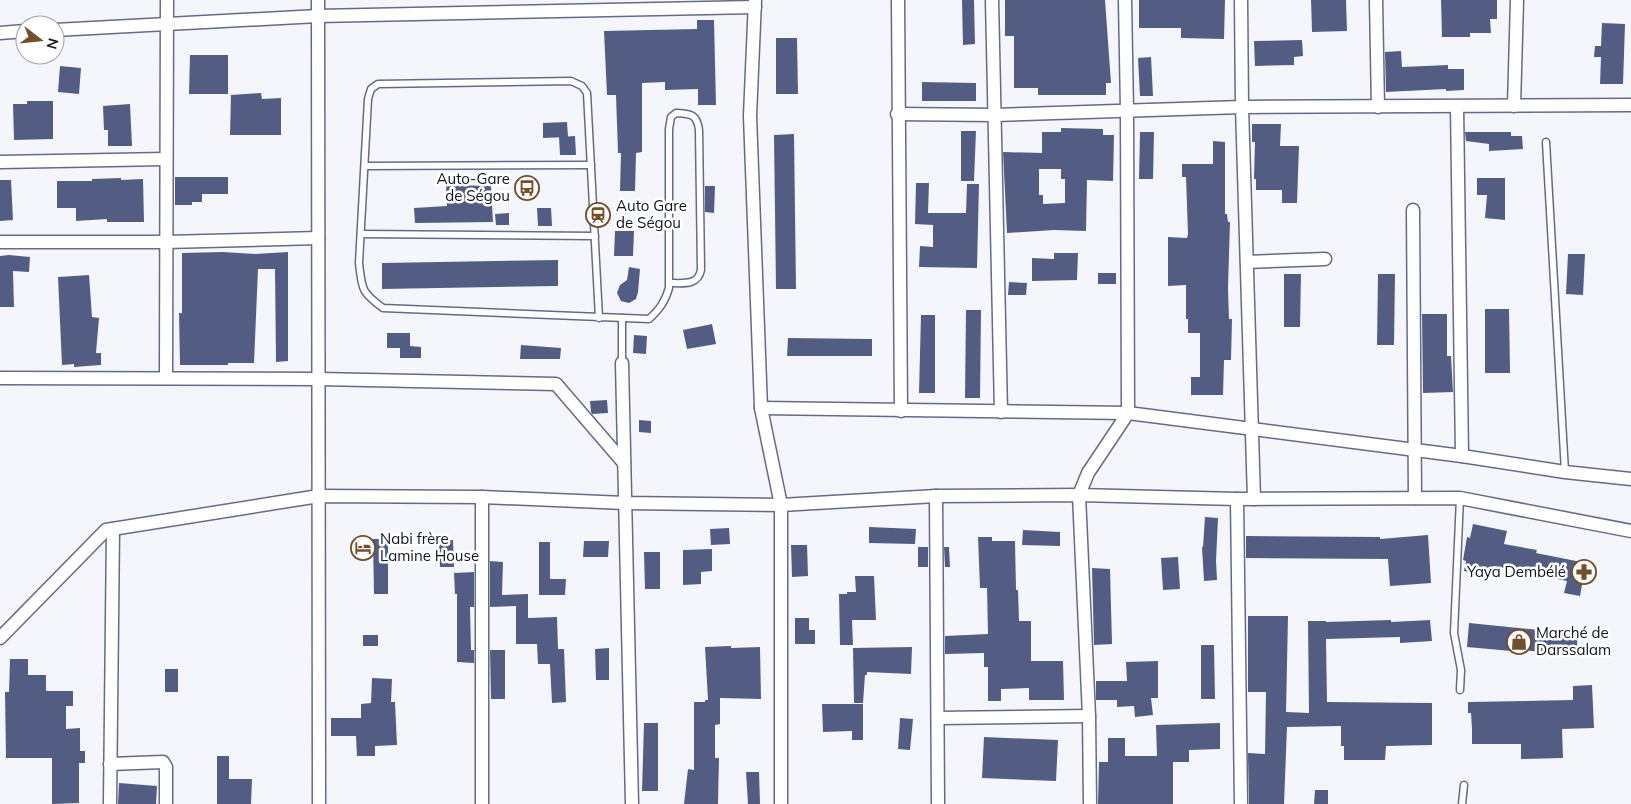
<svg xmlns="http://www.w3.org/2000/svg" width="1631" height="804" viewBox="0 0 1631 804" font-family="Mulish,sans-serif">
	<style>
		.building { fill: #535d84; fill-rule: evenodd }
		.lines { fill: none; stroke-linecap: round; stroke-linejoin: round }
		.lane-casing { stroke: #646b86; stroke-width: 9 }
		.street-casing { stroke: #646b86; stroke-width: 15 }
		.lane { stroke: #fff; stroke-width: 6 }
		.street { stroke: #fff; stroke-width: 12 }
		.labels { text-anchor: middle; stroke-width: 5; stroke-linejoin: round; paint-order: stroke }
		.poi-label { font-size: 15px; fill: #10131d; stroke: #fff; text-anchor: start }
	</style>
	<rect width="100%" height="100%" fill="#f4f6fc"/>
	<!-- building -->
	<g class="building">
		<polygon points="962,0 974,0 975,44 963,45"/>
		<polygon points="1005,0 1105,0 1111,83 1106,83 1106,95 1038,95 1038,88 1014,88 1014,36 1005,36"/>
		<polygon points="1139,0 1225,0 1224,39 1181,38 1181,28 1139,28"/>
		<polygon points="1311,0 1346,0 1347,31 1312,32"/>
		<polygon points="1441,0 1497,0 1497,19 1490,19 1491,33 1470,33 1470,37 1442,37"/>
		<polygon points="697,20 714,20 716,105 698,105 698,89 665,90 665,82 642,83 642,152 636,153 635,191 620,191 621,153 618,153 616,95 607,95 604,31 697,29"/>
		<polygon points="1602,23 1625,24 1623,84 1600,84 1601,57 1594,57 1595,46 1601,46"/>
		<polygon points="776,38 797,38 798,94 776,94"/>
		<polygon points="1302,40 1303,56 1294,57 1294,65 1255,66 1254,41"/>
		<polygon points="1401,51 1402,67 1448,65 1448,69 1464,69 1464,90 1446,91 1446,89 1386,92 1385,52"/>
		<polygon points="190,55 228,55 228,94 189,94"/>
		<polygon points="1151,57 1153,96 1140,96 1138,58"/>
		<polygon points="60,66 81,68 79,94 58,92"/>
		<polygon points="922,82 976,83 976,101 922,101"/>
		<polygon points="261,93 262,99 281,98 281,135 230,135 231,95"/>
		<polygon points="27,101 53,101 53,139 14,140 13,104 27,104"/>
		<polygon points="130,104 132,146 108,146 108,130 104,130 103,106"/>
		<polygon points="567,122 568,137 543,138 543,123"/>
		<polygon points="1252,124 1281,124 1280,146 1299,146 1297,203 1282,203 1282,190 1256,190 1256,179 1254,179 1255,142 1252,142"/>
		<path d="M 1061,128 L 1103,129 L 1103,135 L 1114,135 L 1113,181 L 1087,180 L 1086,231 L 1054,230 L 1007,233 L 1003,152 L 1042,153 L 1042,132 L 1061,132 ZM 1039,169 L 1061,169 L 1061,179 L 1065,179 L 1065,203 L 1043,204 L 1043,195 L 1039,195 Z"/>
		<polygon points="961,131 976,131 974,181 961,181"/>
		<polygon points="1140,132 1154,132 1153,179 1139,179"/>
		<polygon points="1465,132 1511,132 1511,136 1522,136 1523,149 1489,151 1489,144 1466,141"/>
		<polygon points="794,134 796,289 776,289 774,135"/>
		<polygon points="575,136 576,155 560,155 559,137"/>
		<polygon points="1213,141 1225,142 1225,214 1227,214 1228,222 1230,222 1228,288 1229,319 1232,319 1231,360 1224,360 1223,395 1191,395 1191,377 1200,377 1200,333 1188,333 1188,319 1186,319 1186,285 1168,286 1168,237 1187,238 1188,234 1186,177 1182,177 1182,164 1213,164"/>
		<polygon points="175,177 228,177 228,194 202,194 202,202 192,202 192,205 175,205"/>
		<polygon points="121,178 121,180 143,179 144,222 107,222 107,219 76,221 76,208 57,208 57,181 92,181 92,179"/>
		<polygon points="1477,178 1505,178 1505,220 1485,218 1487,195 1477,195"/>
		<polygon points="0,180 11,180 13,220 0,221"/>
		<polygon points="916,183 929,183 928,213 966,213 967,184 979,184 977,268 919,267 920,246 933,247 933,225 915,224"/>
		<polygon points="446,185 491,186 493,222 415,223 414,208 447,206"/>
		<polygon points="705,186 715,186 714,213 705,212"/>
		<polygon points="537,208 551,208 552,226 538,226"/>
		<polygon points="509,213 509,225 496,225 495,214"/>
		<polygon points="615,231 634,231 633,256 614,256"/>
		<polygon points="223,252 255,254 288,252 288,361 276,362 275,269 258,269 254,363 228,363 228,365 180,365 179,313 182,313 182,253"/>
		<polygon points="1054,253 1078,253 1077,280 1032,281 1032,258 1054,259"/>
		<polygon points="1568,254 1585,254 1583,295 1566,294"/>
		<polygon points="9,255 30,257 29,272 13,271 14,307 0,307 0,256"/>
		<polygon points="558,260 558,286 382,289 382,263"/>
		<polygon points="629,267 640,269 638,292 636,299 629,303 621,301 617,293 620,285 627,280"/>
		<rect x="1098" y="273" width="18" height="11"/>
		<polygon points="1284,274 1301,274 1300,327 1284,327"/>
		<polygon points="1378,274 1395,274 1394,345 1377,345"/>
		<polygon points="89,275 92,317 99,318 96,353 101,353 101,365 74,367 74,364 62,365 58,277"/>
		<polygon points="1009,282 1027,283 1026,295 1008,295"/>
		<polygon points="1485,309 1509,309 1510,373 1485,373"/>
		<polygon points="966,310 981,310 980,398 965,398"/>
		<polygon points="1422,314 1447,314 1447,356 1451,356 1453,392 1423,393"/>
		<polygon points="921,315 935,315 935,393 919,393"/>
		<polygon points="712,324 716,344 687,349 683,330"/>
		<polygon points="387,333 410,333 410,346 421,347 421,358 400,358 400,348 387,348"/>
		<polygon points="634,335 647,336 646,354 633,353"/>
		<polygon points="788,338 872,339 872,356 787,356"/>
		<polygon points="521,345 561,348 560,359 520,359"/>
		<polygon points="607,400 608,413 592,414 591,412 590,401"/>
		<polygon points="639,420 651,421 651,433 639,432"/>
		<polygon points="1205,517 1218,518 1216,561 1217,580 1204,581 1202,547 1203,547"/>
		<polygon points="1473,524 1507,531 1504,544 1537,550 1536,553 1586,563 1580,596 1564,593 1567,581 1534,574 1534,573 1493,566 1491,576 1464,571 1466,561 1463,560 1467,537 1470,538"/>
		<polygon points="869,527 916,529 915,544 869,543"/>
		<polygon points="729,528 730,544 711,545 710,529"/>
		<polygon points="1023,530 1060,532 1060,546 1022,545"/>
		<polygon points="1428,535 1431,583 1390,586 1388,559 1246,558 1246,536 1380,537 1380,539"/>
		<polygon points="978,537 992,537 992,541 1015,541 1016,590 1018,590 1019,621 1031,621 1031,661 1063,661 1064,700 1029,700 1029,688 1001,689 1001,701 988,701 988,667 984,667 984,653 945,654 945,636 988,634 987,588 980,588"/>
		<polygon points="373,539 388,539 388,594 374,594"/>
		<polygon points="453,540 454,567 440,567 439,541"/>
		<polygon points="584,541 609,541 608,557 583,557"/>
		<polygon points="539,542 550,542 550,579 566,579 565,595 539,595"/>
		<polygon points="791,545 807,545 808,576 792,577"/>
		<rect x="918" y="547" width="10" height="20"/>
		<polygon points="944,547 949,547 950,567 945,567"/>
		<polygon points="712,549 712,571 701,572 701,584 683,585 683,550"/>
		<polygon points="644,552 660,552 660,589 645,589"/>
		<polygon points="1178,557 1180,589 1163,590 1161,558"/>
		<polygon points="490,561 503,562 502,595 528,594 528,618 557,617 558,649 564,649 566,702 552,703 550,664 538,664 537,644 516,644 516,606 490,607"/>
		<polygon points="1092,568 1110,569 1112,644 1094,645"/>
		<polygon points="474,572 474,607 470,607 471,650 474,650 474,663 457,662 457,594 455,594 454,573"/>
		<polygon points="855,576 874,576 876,620 852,620 853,645 840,645 839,594 847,594 847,592 856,592"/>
		<polygon points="1248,616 1288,616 1286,712 1309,713 1308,621 1326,621 1326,622 1391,620 1391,622 1430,620 1432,641 1400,643 1400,637 1326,639 1327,702 1432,703 1432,745 1386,746 1385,760 1344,760 1344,746 1341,746 1341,726 1287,727 1284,804 1249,804 1248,753 1265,754 1266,692 1248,692"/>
		<polygon points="795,618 809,618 809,630 815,630 815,644 795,644"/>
		<polygon points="1469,623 1578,634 1576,655 1512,649 1511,651 1467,647"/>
		<rect x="363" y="635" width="15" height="11"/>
		<polygon points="1201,645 1214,645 1215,699 1201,699"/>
		<polygon points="731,646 731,648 760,647 761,699 720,698 720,724 715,725 715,758 719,758 718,804 684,804 688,769 694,770 694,702 705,702 705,700 708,700 705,647"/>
		<polygon points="912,647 911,674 867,672 867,675 865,675 863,703 854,703 853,648"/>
		<polygon points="609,648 609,680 596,680 595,649"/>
		<polygon points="490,650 505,650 505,699 491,699"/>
		<polygon points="10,659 28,659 28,675 46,675 46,691 73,691 73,706 66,706 66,729 80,728 80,751 85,751 85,763 79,763 79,803 52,804 52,758 6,758 5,692 9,692"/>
		<polygon points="1158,661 1158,698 1151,698 1153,715 1135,717 1134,706 1117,707 1117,700 1096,700 1096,681 1127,681 1126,662"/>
		<rect x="165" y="669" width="13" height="23"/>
		<polygon points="372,678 392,679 391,702 395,702 397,745 375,746 375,756 357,756 356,736 331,736 331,718 361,718 361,704 371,703"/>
		<polygon points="1592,685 1594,728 1562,729 1563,758 1521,759 1521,744 1472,744 1472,729 1471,713 1468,713 1468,702 1573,700 1573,686"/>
		<polygon points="822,704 863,704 863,740 852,740 852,731 823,732"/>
		<polygon points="900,718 913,719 910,750 898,749"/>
		<polygon points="644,723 658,723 658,791 642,791"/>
		<polygon points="1220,723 1220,749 1189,750 1189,762 1173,762 1173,804 1098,804 1099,762 1108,762 1108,738 1125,738 1125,756 1157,756 1156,725"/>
		<polygon points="984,737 1058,740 1056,781 982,778"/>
		<polygon points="217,756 229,756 229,779 252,779 251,804 217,804"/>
		<polygon points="746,772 759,772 760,804 748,804"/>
		<polygon points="119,783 157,786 156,804 118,804"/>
		<polygon points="1315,790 1328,790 1328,804 1314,804"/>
	</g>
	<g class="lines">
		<defs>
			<g id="lane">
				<polyline points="1546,142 1565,472"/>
				<polyline points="365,166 591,165"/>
				<polyline points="361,234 595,236"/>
				<path d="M 599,318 L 587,93 L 582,86 L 571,81 L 378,84 L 371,89 L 368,99 L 359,263 C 362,289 361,292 383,308 L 649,319 C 659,310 665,302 669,288 L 669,129 L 671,117 L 676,113 C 691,114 697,114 699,130 L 701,270 C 698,286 682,283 669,283"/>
				<polyline points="622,363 622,318"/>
				<polyline points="1460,690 1461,670 1454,633 1460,498"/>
				<polyline points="1462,804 1464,785"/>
			</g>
			<g id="street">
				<polyline points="318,0 319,804"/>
				<polyline points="755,0 750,116 761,408 781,505 781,804"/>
				<polyline points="898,0 901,411"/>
				<polyline points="992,0 1001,412"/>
				<polyline points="1241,0 1242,107 1254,499"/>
				<polyline points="1376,0 1378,107"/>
				<polyline points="55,30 318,16 755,7"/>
				<polyline points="0,33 25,31"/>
				<polyline points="1514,106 1517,0"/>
				<polyline points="1457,107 1462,456"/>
				<polyline points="897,114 994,115 1242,107 1631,105"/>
				<polyline points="0,162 166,159"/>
				<polyline points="1413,210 1415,498"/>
				<polyline points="0,242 166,242 318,238"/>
				<polyline points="1247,262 1325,259"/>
				<polyline points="622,363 632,804"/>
				<polyline points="0,378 319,379 556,384 624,463"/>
				<polyline points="166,378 167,0"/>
				<polyline points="761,408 1128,413 1462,456 1565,472 1631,479"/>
				<polyline points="936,496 938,804"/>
				<polyline points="482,497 482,804"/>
				<polyline points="1237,499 1241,804"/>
				<polyline points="0,638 106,530 319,496 482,497 625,503 781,505 936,496 1079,495 1237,499 1460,498 1631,531"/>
				<polyline points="939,718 1089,716"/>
				<polyline points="110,764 163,762 166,767 166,804"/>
				<polyline points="110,804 113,529"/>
				<polyline points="1090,804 1089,716 1079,495 1088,473 1128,413 1127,111 1125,0"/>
			</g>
		</defs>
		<!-- lane casing -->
		<use href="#lane" class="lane-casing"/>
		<!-- street casing -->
		<use href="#street" class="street-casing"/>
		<!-- lane -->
		<use href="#lane" class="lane"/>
		<!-- street -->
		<use href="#street" class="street"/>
	</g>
	<!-- icons -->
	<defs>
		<symbol id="bus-ring" viewBox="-11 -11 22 22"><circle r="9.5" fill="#fff" stroke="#744f2b" stroke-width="1.5"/><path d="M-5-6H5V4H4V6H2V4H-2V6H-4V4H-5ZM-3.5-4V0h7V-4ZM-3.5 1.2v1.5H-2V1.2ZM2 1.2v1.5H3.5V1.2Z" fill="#744f2b"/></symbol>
		<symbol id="station-ring" viewBox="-11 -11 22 22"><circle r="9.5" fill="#fff" stroke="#744f2b" stroke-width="1.5"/><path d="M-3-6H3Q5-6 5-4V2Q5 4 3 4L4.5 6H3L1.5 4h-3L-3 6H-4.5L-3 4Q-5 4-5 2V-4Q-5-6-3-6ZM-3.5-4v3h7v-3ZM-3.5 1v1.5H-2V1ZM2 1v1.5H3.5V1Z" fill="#744f2b"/></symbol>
		<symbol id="hotel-ring" viewBox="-11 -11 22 22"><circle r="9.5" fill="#fff" stroke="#744f2b" stroke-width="1.5"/><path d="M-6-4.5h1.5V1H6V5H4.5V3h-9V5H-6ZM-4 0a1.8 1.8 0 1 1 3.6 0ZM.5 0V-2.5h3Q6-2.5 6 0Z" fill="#744f2b"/></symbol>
		<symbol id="pharmacy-ring" viewBox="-11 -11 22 22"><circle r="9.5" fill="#fff" stroke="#744f2b" stroke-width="1.5"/><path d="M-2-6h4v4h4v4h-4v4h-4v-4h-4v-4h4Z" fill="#744f2b"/></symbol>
		<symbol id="shop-ring" viewBox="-11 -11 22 22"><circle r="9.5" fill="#fff" stroke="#744f2b" stroke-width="1.5"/><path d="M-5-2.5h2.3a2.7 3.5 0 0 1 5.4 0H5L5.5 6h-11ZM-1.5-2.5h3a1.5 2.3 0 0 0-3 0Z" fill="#744f2b"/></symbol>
	</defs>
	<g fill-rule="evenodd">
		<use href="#bus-ring" x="513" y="174" width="28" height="28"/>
		<use href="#station-ring" x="584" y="201" width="28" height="28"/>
		<use href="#hotel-ring" x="349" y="534" width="28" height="28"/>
		<use href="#pharmacy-ring" x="1570" y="558" width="28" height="28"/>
		<use href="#shop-ring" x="1505" y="628" width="28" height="28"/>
	</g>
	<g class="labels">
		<!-- poi labels -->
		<g class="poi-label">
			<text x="510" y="184" text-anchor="end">Auto-Gare<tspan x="510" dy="17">de Ségou</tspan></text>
			<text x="616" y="211">Auto Gare<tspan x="616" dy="17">de Ségou</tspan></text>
			<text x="380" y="544">Nabi frère<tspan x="380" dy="17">Lamine House</tspan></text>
			<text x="1566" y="577" text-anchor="end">Yaya Dembélé</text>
			<text x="1536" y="638">Marché de<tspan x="1536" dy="17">Darssalam</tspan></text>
		</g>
	</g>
	<!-- north arrow -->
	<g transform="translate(40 40) rotate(106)"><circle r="24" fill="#ffffff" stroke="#9fa1a5"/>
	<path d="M0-4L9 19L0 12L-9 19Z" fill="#744f2b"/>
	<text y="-8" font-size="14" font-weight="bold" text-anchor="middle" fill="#10131d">N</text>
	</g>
</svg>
